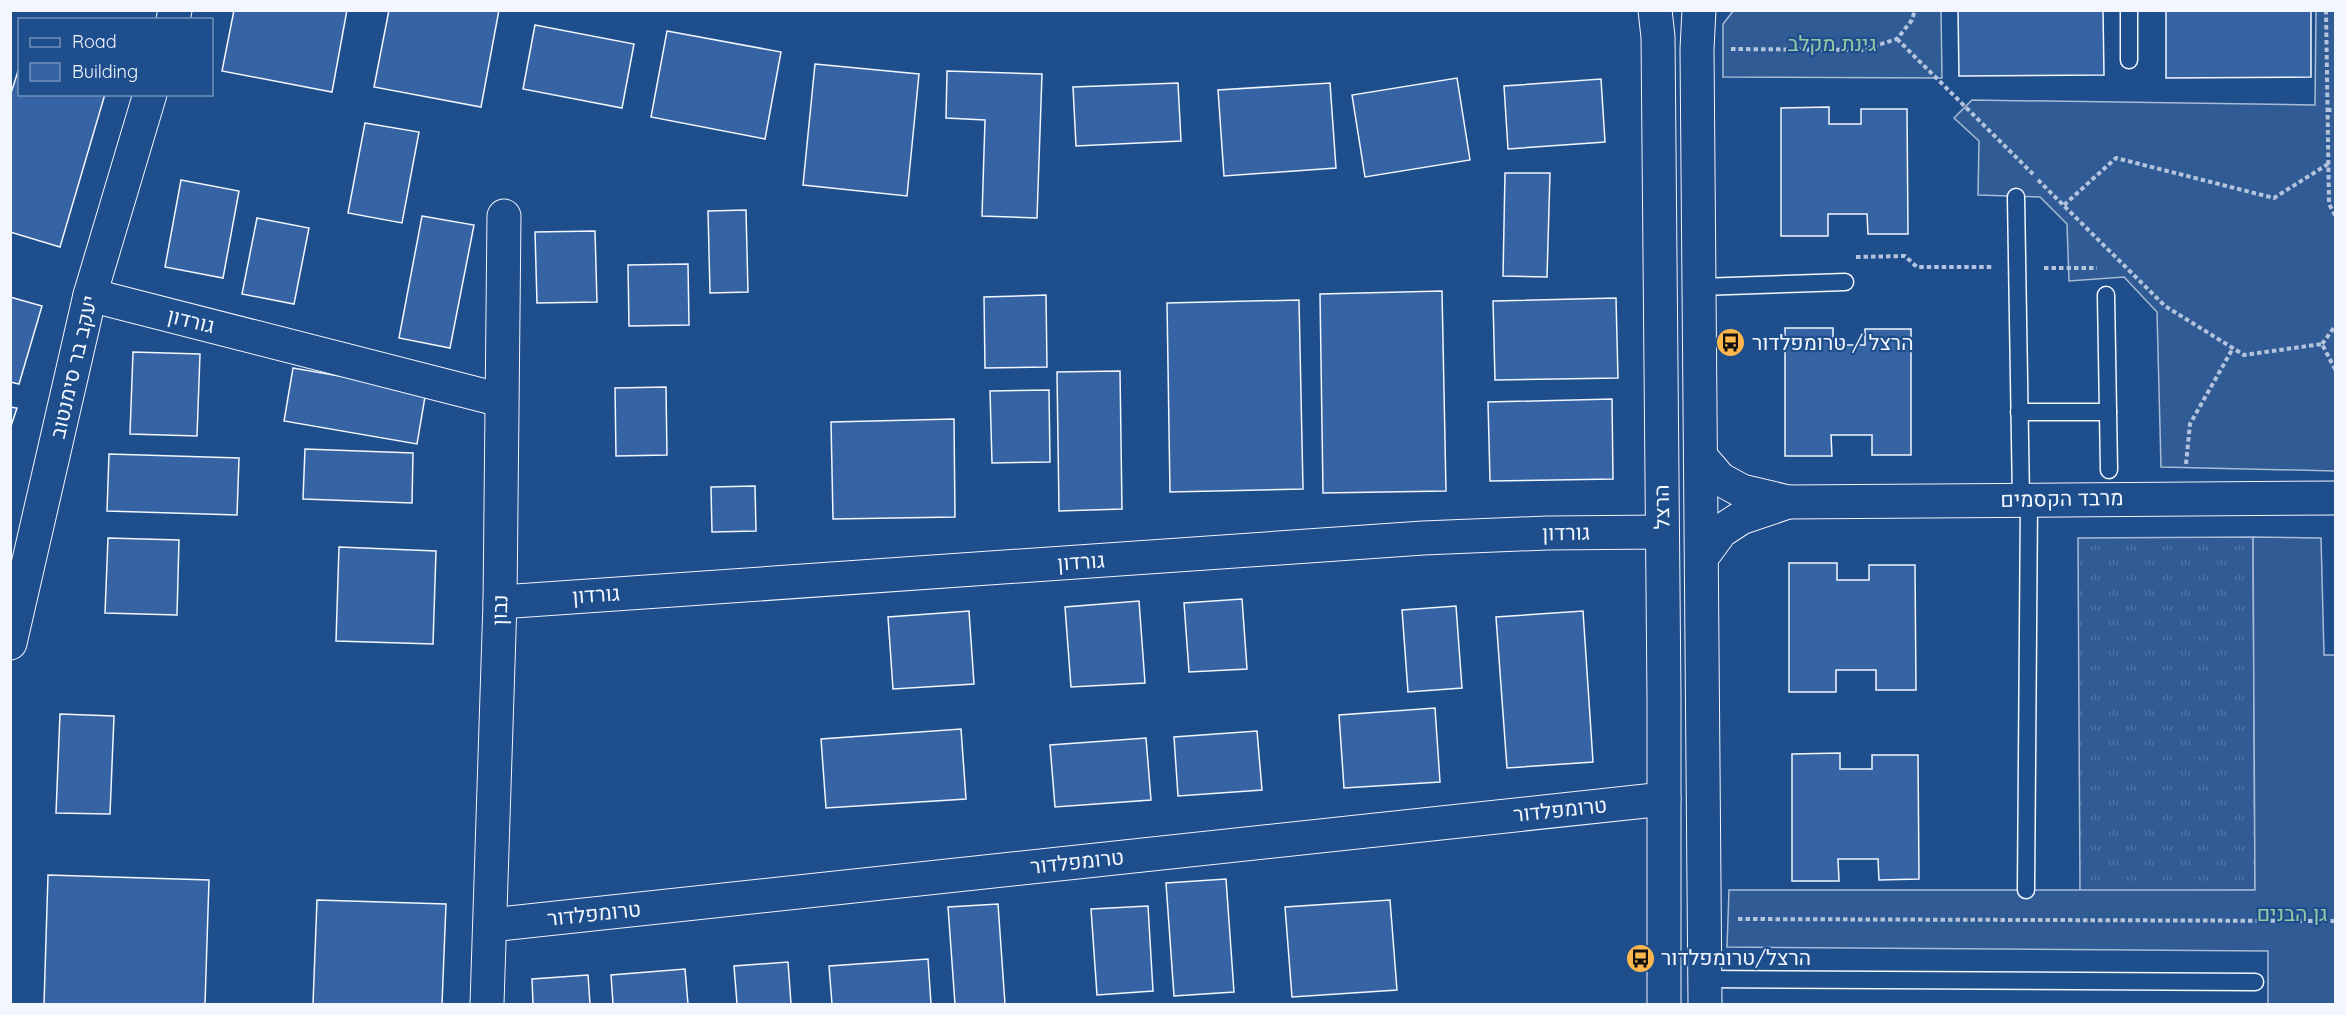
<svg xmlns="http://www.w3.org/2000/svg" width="2346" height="1015" viewBox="0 0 2346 1015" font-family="Quicksand,Heebo,sans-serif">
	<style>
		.grass { fill: url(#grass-tufts); stroke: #a8bbd7; stroke-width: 1.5 }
		.built { fill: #305b95; stroke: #a8bbd7; stroke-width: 1.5 }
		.building { fill: #3563a3; stroke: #f2f6ff; stroke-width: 1.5 }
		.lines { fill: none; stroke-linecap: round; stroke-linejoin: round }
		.service-casing { stroke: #f2f6ff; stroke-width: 19 }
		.minor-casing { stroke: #f2f6ff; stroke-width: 35 }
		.tertiary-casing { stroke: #f2f6ff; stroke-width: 35 }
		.path { stroke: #b3c4dc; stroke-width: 4; stroke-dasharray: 4.5 3; stroke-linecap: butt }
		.service { stroke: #1f4e8c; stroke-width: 16 }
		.minor { stroke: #1f4e8c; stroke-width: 33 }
		.tertiary { stroke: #1f4e8c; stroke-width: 33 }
		.labels { text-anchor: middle; stroke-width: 4.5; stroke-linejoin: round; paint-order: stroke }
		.park-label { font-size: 21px; fill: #97c8a6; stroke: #1f4e8c }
		.street-label { font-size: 21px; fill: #f2f6ff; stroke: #1f4e8c }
		.poi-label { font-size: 21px; fill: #f2f6ff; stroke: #1f4e8c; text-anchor: start }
	</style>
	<defs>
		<pattern id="grass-tufts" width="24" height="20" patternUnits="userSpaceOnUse" patternTransform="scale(1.5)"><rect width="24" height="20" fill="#305b95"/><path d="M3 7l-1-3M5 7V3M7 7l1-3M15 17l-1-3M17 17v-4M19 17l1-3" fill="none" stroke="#4e73a5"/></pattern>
	</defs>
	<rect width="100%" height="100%" fill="#1f4e8c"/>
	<!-- grass -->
	<polygon class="grass" points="2253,537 2255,890 2080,892 2078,538"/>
	<!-- built -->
	<g class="built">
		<polygon points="1734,10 1941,11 1942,78 1723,77 1723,24"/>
		<polygon points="2316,11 2335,11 2335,471 2161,467 2157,312 2124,277 2069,281 2067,224 2040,197 1978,195 1979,141 1954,118 1972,100 2315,105"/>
		<polygon points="2253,537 2321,538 2324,655 2336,655 2335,1004 2268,1004 2268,951 1727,947 1729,890 2255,890"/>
	</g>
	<!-- building -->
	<g class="building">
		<polygon points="234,10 347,10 332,92 222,71"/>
		<polygon points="389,10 499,10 481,107 374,87"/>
		<polygon points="1958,10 2103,10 2104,75 1959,76"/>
		<polygon points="2166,10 2311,10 2311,77 2166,78"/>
		<polygon points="535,25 634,44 622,108 523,89"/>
		<polygon points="667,31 781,52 765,139 651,117"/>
		<polygon points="815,64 919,74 907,196 803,185"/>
		<polygon points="20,65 20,94 105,94 60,247 10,232 10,96"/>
		<polygon points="947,71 1042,74 1037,218 982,216 985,120 946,118"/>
		<polygon points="1457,78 1470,160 1365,177 1352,95"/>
		<polygon points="1601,79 1605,142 1508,149 1504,86"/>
		<polygon points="1178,83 1181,141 1076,146 1073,87"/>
		<polygon points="1330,83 1336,168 1224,176 1218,90"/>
		<polygon points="1829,107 1829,124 1861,124 1861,109 1907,109 1908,234 1868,234 1867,214 1828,214 1828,236 1781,236 1781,108"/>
		<polygon points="365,123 419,132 402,223 348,213"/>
		<polygon points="1505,173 1550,173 1547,277 1503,276"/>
		<polygon points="181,180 239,191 223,278 165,267"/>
		<polygon points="746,210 748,292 710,293 708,211"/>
		<polygon points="422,216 474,225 450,348 399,338"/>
		<polygon points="257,218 309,228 294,304 242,294"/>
		<polygon points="595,231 597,302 537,303 535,232"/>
		<polygon points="688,264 689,325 629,326 628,265"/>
		<polygon points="1442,291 1446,491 1323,493 1320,294"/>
		<polygon points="1046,295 1047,367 985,368 984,297"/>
		<polygon points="10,297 42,306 19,384 10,382"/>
		<polygon points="1616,298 1618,378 1495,380 1493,301"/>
		<polygon points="1299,300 1303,489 1170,492 1167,303"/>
		<polygon points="1785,328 1833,328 1833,345 1865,345 1865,329 1911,329 1911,455 1872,455 1872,435 1831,435 1832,456 1785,456"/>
		<polygon points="133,352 200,354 197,436 130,434"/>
		<polygon points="293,368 426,391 417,444 284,421"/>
		<polygon points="1120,371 1122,509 1059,511 1057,372"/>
		<polygon points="666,387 667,455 616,456 615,388"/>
		<polygon points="1049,390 1050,462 992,463 990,391"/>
		<polygon points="1612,399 1613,479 1490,481 1488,402"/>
		<polygon points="10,407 17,408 10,429"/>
		<polygon points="954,419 955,517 833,519 831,422"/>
		<polygon points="305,449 413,453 412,503 303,499"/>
		<polygon points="109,454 239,458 237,515 107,511"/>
		<polygon points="755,486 756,531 712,532 711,487"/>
		<polygon points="108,538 179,540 177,615 105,613"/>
		<polygon points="339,547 436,551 433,644 336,641"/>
		<polygon points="1789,563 1837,563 1837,580 1869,580 1869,565 1915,565 1916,690 1876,690 1876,670 1836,670 1836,692 1789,692"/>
		<polygon points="1242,599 1247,669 1189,672 1184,603"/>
		<polygon points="1139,601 1145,683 1071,687 1065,607"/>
		<polygon points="1456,606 1462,688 1408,692 1402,610"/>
		<polygon points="969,611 974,684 893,689 888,617"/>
		<polygon points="1583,611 1593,762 1507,768 1496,617"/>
		<polygon points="1435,708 1440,782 1344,788 1339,715"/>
		<polygon points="60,714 114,716 110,814 56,813"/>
		<polygon points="961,729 966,799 826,808 821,739"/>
		<polygon points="1257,731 1262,790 1178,796 1174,737"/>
		<polygon points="1146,738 1151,800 1055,807 1050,745"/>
		<polygon points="1840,753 1840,769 1872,769 1872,755 1918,755 1919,879 1879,880 1878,859 1838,859 1839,881 1792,881 1792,754"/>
		<polygon points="48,875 209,880 205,1004 44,1004"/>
		<polygon points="1226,879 1234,992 1174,996 1166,883"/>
		<polygon points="317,900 446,904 442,1004 313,1004"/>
		<polygon points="1390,900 1397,990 1292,997 1285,907"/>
		<polygon points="998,904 1005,1004 955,1004 948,907"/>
		<polygon points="1148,906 1153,991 1097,995 1091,909"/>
		<polygon points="928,959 931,1004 832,1004 829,966"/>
		<polygon points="788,962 791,1004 737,1004 734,966"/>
		<polygon points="685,969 688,1004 613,1004 611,975"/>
		<polygon points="588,975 590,1004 533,1004 532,979"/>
	</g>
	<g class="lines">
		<defs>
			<g id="service">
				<polyline points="2129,10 2129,60"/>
				<polyline points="2016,197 2021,500"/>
				<polyline points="1700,287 1845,282"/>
				<polyline points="2106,295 2109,470"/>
				<polyline points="2019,412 2108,412"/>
				<polyline points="2026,890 2029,500"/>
				<polyline points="1705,979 2255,982"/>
			</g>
			<g id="minor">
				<polyline points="90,295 501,400"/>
				<polyline points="1701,457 1720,479 1742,491 1788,502 2336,498"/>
				<polyline points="1702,557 1721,531 1741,518 1788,502"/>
				<polyline points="500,602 1423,538 1547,533 1662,532"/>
				<polyline points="490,925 1664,799"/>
				<polyline points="487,1004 500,602 504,216"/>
			</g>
			<g id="tertiary">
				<polyline points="1655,10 1658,37 1664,698 1664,1004"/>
				<polyline points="1699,10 1697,49 1705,1004"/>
				<polyline points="173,20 175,10"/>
				<polyline points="10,643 90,295 150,94"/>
			</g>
		</defs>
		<!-- service casing -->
		<use href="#service" class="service-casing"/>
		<!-- minor casing -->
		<use href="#minor" class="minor-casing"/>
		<!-- tertiary casing -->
		<use href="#tertiary" class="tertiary-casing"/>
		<!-- path -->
		<g class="path">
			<polyline points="2326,10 2329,204 2336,217"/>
			<polyline points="1897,39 2033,174"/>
			<polyline points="1731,49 1862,50 1897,39 1912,20 1915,10"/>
			<polyline points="2327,110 2336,110"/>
			<polyline points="2038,180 2165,306 2244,355 2322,344 2336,371"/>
			<polyline points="2064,205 2116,158 2274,198 2328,164"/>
			<polyline points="1856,257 1905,256 1917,267 1992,267"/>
			<polyline points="2044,268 2097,268"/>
			<polyline points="2322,344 2336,325"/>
			<polyline points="2186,464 2190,424 2233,348"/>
			<polyline points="1738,919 2336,921"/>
		</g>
		<!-- service -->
		<use href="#service" class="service"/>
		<!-- minor -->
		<use href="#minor" class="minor"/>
		<!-- tertiary -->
		<use href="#tertiary" class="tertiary"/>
	</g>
	<!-- icons -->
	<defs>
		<symbol id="bus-disc" viewBox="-11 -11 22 22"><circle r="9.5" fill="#ffb74d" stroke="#1f4e8c"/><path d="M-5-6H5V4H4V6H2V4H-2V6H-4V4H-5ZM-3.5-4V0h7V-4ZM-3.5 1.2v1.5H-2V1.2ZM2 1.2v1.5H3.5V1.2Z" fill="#111"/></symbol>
	</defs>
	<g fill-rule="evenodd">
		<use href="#bus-disc" x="1714" y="326" width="33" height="33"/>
		<use href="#bus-disc" x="1624" y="942" width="33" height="33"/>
	</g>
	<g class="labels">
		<!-- park labels -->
		<g class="park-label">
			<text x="1832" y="51">גינת מקלב</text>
			<text x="2292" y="921">גן הבנים</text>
		</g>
		<!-- street labels -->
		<g class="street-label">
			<text transform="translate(191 321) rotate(14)" y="7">גורדון</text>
			<text transform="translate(74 367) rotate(-77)" y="7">יעקב בר סימנטוב</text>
			<text transform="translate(2062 499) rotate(-1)" y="7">מרבד הקסמים</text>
			<text transform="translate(1662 507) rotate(-91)" y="7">הרצל</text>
			<text transform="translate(1566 533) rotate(-1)" y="7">גורדון</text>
			<text transform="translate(1081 562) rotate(-4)" y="7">גורדון</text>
			<text transform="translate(596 595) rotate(-4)" y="7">גורדון</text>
			<text transform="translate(500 610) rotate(-89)" y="7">נבון</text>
			<text transform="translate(1560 810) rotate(-6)" y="7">טרומפלדור</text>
			<text transform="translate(1077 862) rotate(-6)" y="7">טרומפלדור</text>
			<text transform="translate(594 914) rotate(-6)" y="7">טרומפלדור</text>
		</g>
		<!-- poi labels -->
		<g class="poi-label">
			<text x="1752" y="350">הרצל / טרומפלדור</text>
			<text x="1661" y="965">הרצל/טרומפלדור</text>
		</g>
	</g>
	<!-- border -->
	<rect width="2346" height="1015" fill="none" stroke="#f2f6ff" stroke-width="24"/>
	<!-- legend -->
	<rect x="18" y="18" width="195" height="78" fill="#1f4e8c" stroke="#7391ba" stroke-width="1.5"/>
	<rect x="30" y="38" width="30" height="9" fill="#1f4e8c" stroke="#7391ba" stroke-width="1.5"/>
	<text x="72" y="48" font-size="18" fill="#f2f6ff">Road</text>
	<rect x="30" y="63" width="30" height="18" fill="#3563a3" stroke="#7391ba" stroke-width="1.5"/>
	<text x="72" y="78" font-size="18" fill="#f2f6ff">Building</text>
</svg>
